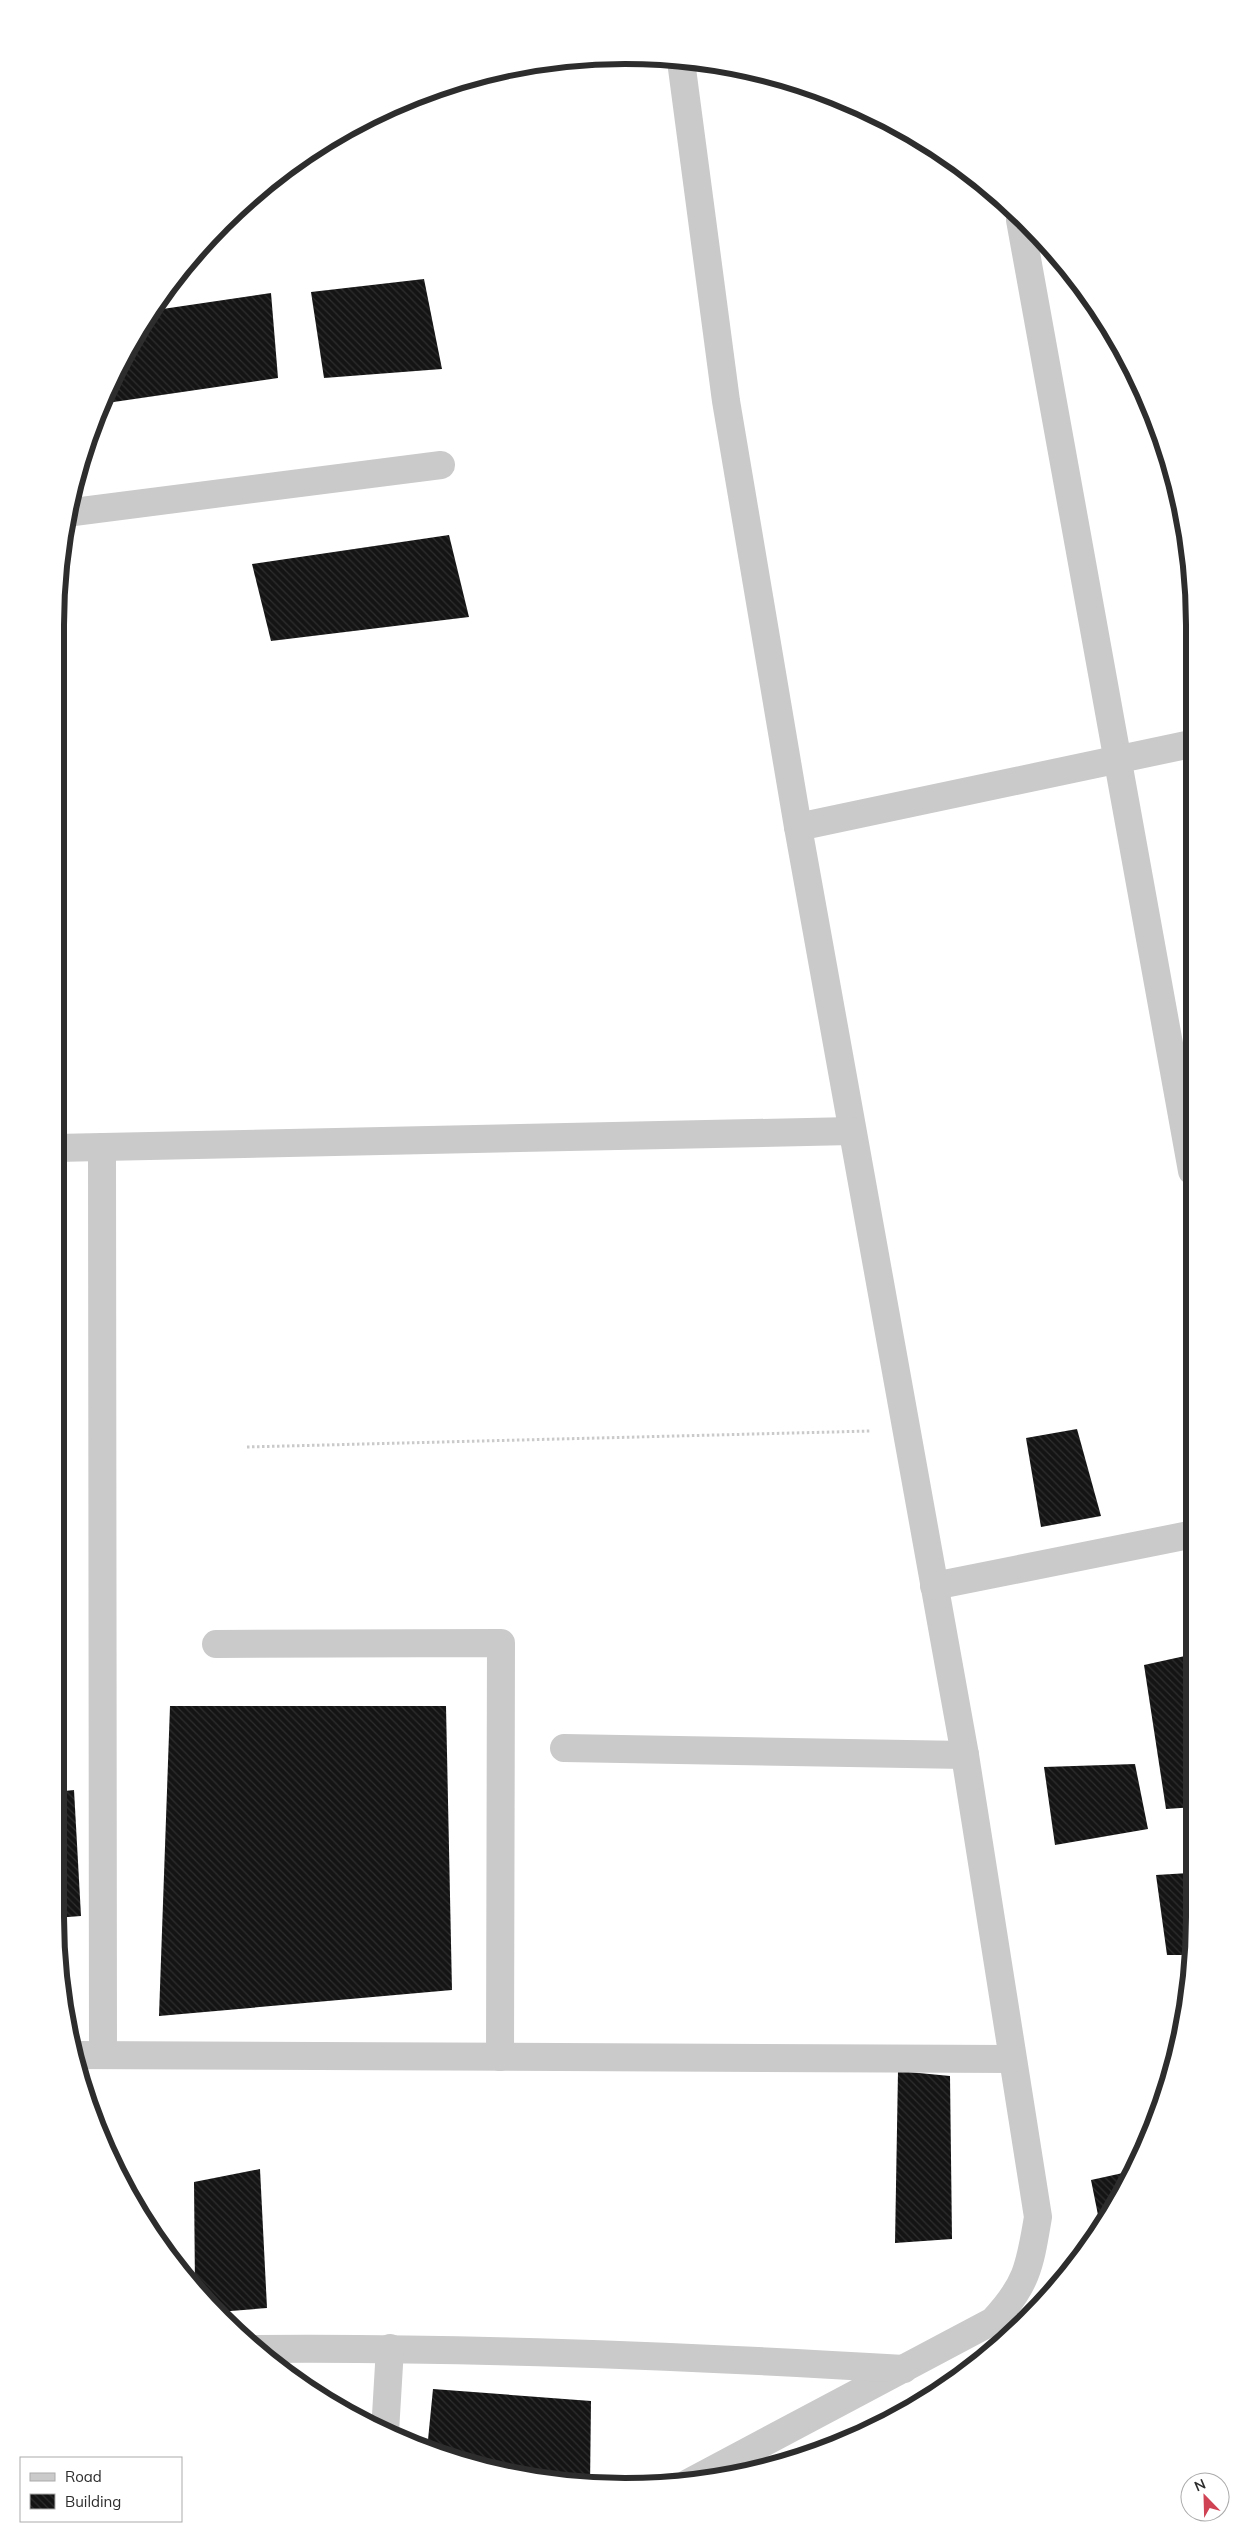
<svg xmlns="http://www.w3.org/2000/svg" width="1250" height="2542" viewBox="0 0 1250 2542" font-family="Mulish,sans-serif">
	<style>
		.building { fill: url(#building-back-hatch) }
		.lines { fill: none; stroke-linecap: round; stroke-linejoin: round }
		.path { stroke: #cacaca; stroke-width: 3; stroke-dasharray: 2.5 2.5; stroke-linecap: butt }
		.minor { stroke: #cacaca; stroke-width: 28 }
		.rim { fill: none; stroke: #2d2d2d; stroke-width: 6 }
	</style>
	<defs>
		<pattern id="building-back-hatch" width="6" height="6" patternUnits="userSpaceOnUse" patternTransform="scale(1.25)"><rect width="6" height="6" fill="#141414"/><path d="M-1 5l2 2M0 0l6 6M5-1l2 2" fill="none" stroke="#2e2e2e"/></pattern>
	</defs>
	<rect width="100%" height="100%" fill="#fff"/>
	<!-- building -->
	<g class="building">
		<polygon points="424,279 442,369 324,378 311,292"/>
		<polygon points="271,293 278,378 100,404 149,311"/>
		<polygon points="449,535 469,617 271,641 252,564"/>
		<polygon points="1077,1429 1101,1516 1041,1527 1026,1438"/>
		<polygon points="1194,1654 1195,1807 1166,1809 1144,1665"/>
		<polygon points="170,1706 446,1706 452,1990 159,2016"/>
		<polygon points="1135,1764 1148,1829 1055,1845 1044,1767"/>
		<polygon points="74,1790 81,1916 55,1918 55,1792"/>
		<polygon points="1189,1873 1195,1898 1191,1955 1167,1955 1156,1875"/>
		<polygon points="898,2071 950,2076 952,2239 895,2243"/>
		<polygon points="260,2169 267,2308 218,2312 195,2288 194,2182"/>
		<polygon points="1132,2171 1101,2230 1091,2180"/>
		<polygon points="433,2389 591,2401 590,2486 514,2476 427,2450"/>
	</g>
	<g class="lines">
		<!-- path -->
		<polyline class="path" points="247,1447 871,1431"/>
		<!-- minor -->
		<g class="minor">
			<path d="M 681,61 L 726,401 L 798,827 L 965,1755 L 1038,2217 C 1030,2264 1028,2284 993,2321 L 688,2483"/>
			<polyline points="1020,220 1192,1171"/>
			<polyline points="66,513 441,465"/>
			<polyline points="798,827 1191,744"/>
			<polyline points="102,1147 103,2055"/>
			<polyline points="55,1148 852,1131"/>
			<polyline points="934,1586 1194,1534"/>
			<polyline points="216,1644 501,1643 500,2057"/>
			<polyline points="564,1748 965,1755"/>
			<polyline points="73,2055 1012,2059"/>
			<path d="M 253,2349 C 470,2347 687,2356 904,2369"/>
			<polyline points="385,2432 390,2348"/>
		</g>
	</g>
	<!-- crop -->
	<path d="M0 0H1250V2542H0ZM625 64H625A561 561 0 0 1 1186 625V1917A561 561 0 0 1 625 2478H625A561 561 0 0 1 64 1917V625A561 561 0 0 1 625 64Z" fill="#fff" fill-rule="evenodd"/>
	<path class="rim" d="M625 64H625A561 561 0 0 1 1186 625V1917A561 561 0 0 1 625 2478H625A561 561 0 0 1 64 1917V625A561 561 0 0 1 625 64Z"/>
	<!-- legend -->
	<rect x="20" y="2457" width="162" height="65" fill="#ffffff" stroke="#ababab"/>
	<rect x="30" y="2473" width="25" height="8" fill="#cacaca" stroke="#ababab"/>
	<text x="65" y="2482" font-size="15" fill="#2d2d2d">Road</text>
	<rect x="30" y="2494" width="25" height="15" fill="url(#building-back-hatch)" stroke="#ababab"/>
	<text x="65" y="2507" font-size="15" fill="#2d2d2d">Building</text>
	<!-- north arrow -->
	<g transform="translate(1205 2497) rotate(337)"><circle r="24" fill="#ffffff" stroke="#ababab"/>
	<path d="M0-4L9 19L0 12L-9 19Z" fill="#d04354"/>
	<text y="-8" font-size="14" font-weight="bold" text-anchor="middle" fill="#2d2d2d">N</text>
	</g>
</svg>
